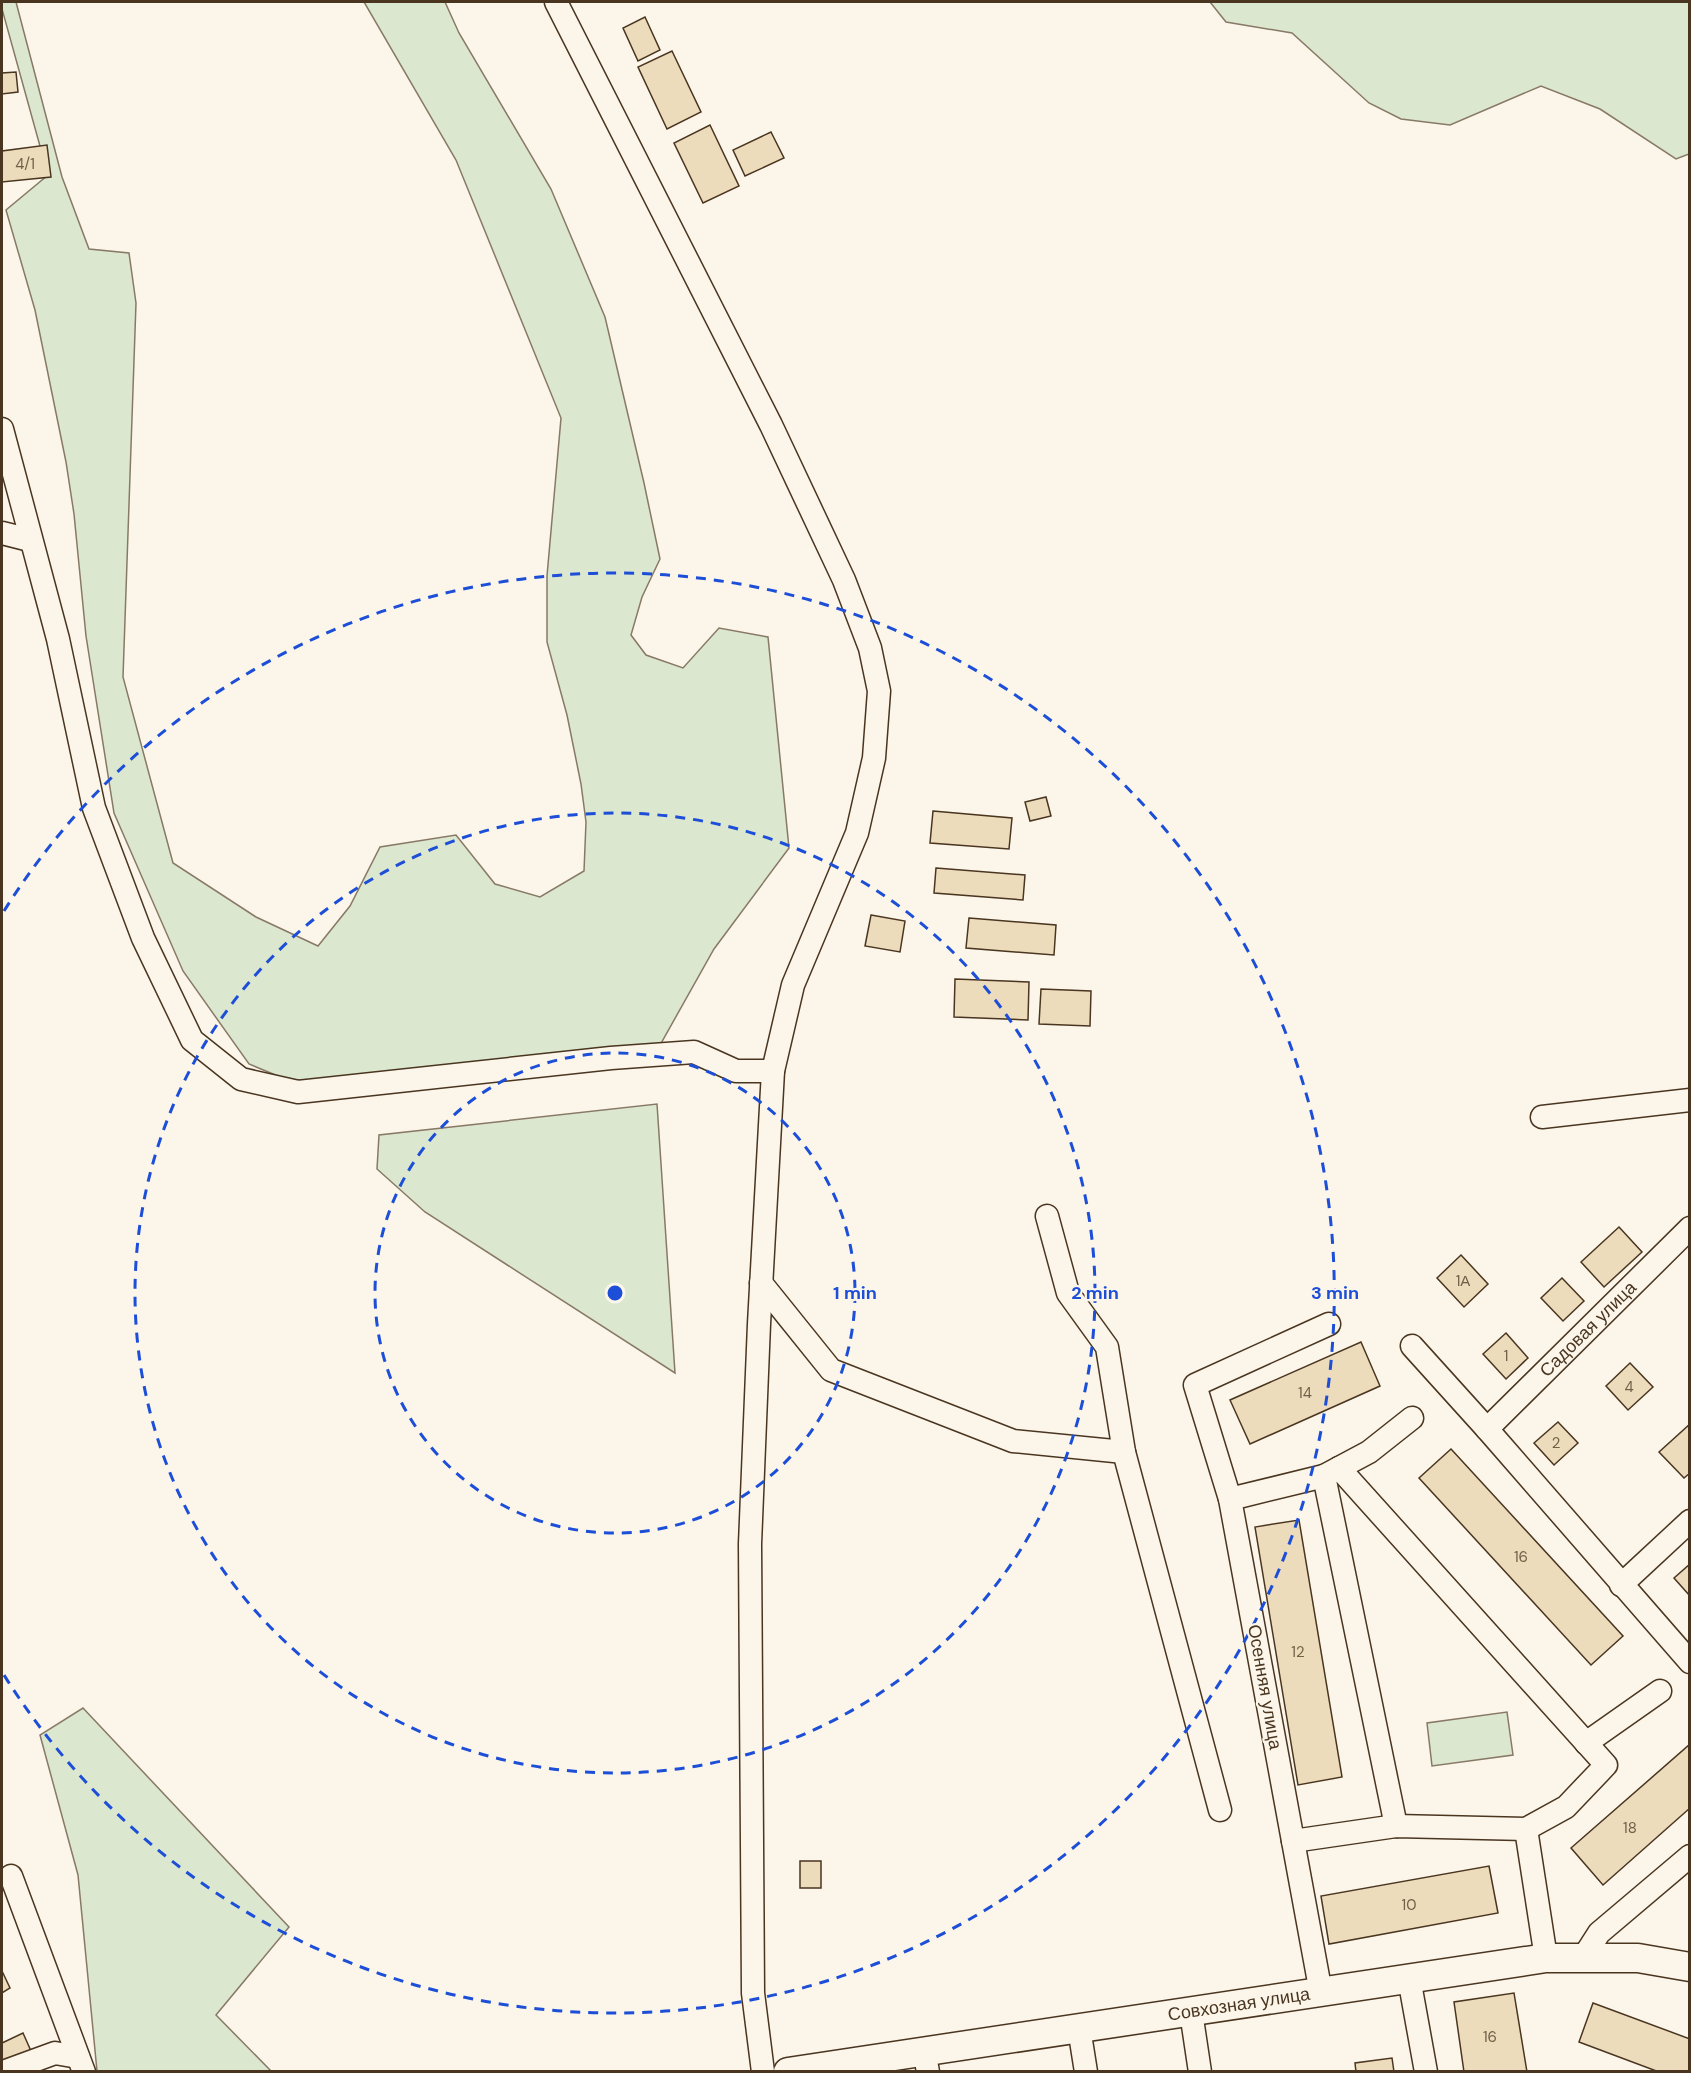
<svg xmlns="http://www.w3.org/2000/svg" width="1691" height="2073" viewBox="0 0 1691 2073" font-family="'DM Sans',sans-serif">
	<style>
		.green { fill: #dce7d0; stroke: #887966; stroke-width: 1.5 }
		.building { fill: #ecdcbc; stroke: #4a3520; stroke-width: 1.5 }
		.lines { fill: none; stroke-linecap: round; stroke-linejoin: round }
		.minor-casing { stroke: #4a3520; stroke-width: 25 }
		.major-casing { stroke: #4a3520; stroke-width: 31 }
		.minor { stroke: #fbf6e9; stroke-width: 22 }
		.major { stroke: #fbf6e9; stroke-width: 28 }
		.ring { fill: none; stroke: #1d4ed8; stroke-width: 3; stroke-dasharray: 10 8 }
		.labels { text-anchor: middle; stroke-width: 4.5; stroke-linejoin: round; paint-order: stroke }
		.number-label { font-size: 15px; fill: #725f47 }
		.street-label { font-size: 18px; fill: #4a3520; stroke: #fbf6e9 }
		.centre { fill: #1d4ed8; stroke: #fbf6e9; stroke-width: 3 }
		.ring-label { font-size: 18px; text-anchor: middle; font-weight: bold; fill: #1d4ed8; stroke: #fbf6e9; stroke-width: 4.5; stroke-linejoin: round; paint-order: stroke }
	</style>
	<rect width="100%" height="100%" fill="#fbf6e9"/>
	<!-- green -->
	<g class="green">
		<polygon points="2,2 16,2 62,177 89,249 129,253 136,303 123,677 173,863 256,917 318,946 350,906 380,847 456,835 495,884 540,897 584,871 586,822 581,784 567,715 547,642 547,576 561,418 456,160 364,2 445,2 459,33 551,189 605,317 644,483 660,559 642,597 631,635 646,655 683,668 719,628 768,637 789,848 714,949 655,1054 307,1088 249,1064 183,971 114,813 86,636 74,514 66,462 35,310 6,210 48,175 2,9"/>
		<polygon points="1210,2 1689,2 1689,154 1676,159 1600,109 1541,86 1450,125 1401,119 1369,103 1292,33 1226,22"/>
		<polygon points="657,1104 675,1373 425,1212 377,1169 379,1135"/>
		<polygon points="83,1708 289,1927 216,2015 271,2071 97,2071 78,1875 40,1735"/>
		<polygon points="1507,1712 1513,1755 1432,1766 1427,1723"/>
	</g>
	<!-- building -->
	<g class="building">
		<polygon points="645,17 660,50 638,61 623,28"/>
		<polygon points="672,51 701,112 667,129 638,67"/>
		<polygon points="16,72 18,92 2,94 2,73"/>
		<polygon points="710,125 739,186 703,203 674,143"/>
		<polygon points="771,132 784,158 745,176 733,150"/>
		<polygon points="47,145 51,177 2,182 2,151"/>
		<polygon points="1046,797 1051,816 1030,821 1025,802"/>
		<polygon points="933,811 1012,818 1009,849 930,843"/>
		<polygon points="936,868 1025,875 1023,900 934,893"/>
		<polygon points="871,915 905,921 900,952 865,946"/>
		<polygon points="969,918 1056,925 1054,955 966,948"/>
		<polygon points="955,979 1029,982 1028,1020 954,1017"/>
		<polygon points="1041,989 1091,991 1090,1026 1039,1024"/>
		<polygon points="1619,1227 1642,1252 1604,1287 1581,1262"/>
		<polygon points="1461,1255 1488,1284 1464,1307 1437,1278"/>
		<polygon points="1562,1278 1584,1301 1563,1321 1541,1298"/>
		<polygon points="1506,1333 1528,1358 1506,1379 1483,1354"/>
		<polygon points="1361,1342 1380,1386 1250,1444 1230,1400"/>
		<polygon points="1630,1363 1653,1387 1628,1410 1606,1386"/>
		<polygon points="1558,1422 1578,1443 1554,1465 1534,1443"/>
		<polygon points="1690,1424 1690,1473 1684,1478 1659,1452"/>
		<polygon points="1451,1449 1623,1636 1591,1665 1419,1478"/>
		<polygon points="1299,1520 1342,1777 1298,1785 1255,1527"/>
		<polygon points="1690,1564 1690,1596 1674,1578"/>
		<polygon points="1689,1745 1690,1808 1603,1885 1571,1848"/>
		<rect x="800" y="1861" width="21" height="27"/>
		<polygon points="1489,1866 1498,1913 1329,1944 1321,1896"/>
		<polygon points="2,1971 10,1988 2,1993"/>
		<polygon points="1514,1993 1527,2072 1464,2072 1454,2002"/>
		<polygon points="1593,2003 1690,2039 1690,2072 1659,2072 1579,2042"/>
		<polygon points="23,2033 31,2051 2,2061 2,2043"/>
		<polygon points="1392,2058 1394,2072 1356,2072 1355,2063"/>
	</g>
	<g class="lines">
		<defs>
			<g id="minor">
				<polyline points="556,2 771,425 844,580 870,648 879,691 874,758 857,833 793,985 773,1071 759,1324 750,1544 753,1993 763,2072"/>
				<polyline points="2,429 58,639 94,808 143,938 192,1040 241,1079 298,1092 611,1058 694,1052 736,1071 773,1071"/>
				<polyline points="2,533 30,540"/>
				<polyline points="1542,1117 1690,1100"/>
				<polyline points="761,1283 831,1370 1013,1441 1124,1452 1107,1347 1068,1293 1047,1216"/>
				<polyline points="1412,1346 1487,1429 1690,1662"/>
				<path id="s1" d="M 1487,1429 L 1690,1228"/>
				<polyline points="1124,1452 1220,1810"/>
				<polyline points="1230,1499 1324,1476"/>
				<polyline points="1621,1585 1690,1521"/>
				<polyline points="1586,1743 1660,1691"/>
				<polyline points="1396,1826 1324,1476 1369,1452 1412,1418"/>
				<polyline points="1526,1829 1546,1958"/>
				<polyline points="1293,1841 1396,1826 1526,1829 1566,1807 1606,1765 1339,1468"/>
				<polyline points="11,1876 84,2072"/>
				<polyline points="1583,1958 1599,1933 1690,1856"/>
				<polyline points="1409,1978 1426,2072"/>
				<polyline points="1321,1993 1230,1499 1195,1385 1329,1324"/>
				<polyline points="1191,2012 1200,2072"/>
				<polyline points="1079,2028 1086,2072"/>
				<polyline points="924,2050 928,2072"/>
				<polyline points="3,2072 55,2053 78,2057"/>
			</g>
			<g id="major">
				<path id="s2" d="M 788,2072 L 1546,1958 L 1638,1958 L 1690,1967"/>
			</g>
		</defs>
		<!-- minor casing -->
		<use href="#minor" class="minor-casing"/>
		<!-- major casing -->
		<use href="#major" class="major-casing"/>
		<!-- minor -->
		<use href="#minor" class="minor"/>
		<!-- major -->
		<use href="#major" class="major"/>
	</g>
	<!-- distance rings -->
	<g class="ring">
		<circle cx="615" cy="1293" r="240"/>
		<circle cx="615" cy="1293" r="480"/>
		<path d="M4 911A720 720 0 1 1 4 1675"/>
	</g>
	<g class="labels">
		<!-- number labels -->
		<g class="number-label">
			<text x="25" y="169">4/1</text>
			<text x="1463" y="1286">1А</text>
			<text x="1506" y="1361">1</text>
			<text x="1629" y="1392">4</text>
			<text x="1305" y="1398">14</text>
			<text x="1556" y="1448">2</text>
			<text x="1521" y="1562">16</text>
			<text x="1298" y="1657">12</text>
			<text x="1630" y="1833">18</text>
			<text x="1409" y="1910">10</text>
			<text x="1490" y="2042">16</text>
		</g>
		<!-- street labels -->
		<g class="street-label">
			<text dy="6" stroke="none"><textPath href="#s1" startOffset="142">Садовая улица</textPath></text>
			<text transform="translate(1265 1687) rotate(80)" y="6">Осенняя улица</text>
			<text dy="6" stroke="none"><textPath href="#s2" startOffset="456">Совхозная улица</textPath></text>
		</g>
	</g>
	<circle cx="615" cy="1293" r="9" class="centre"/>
	<g class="ring-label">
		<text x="855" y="1299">1 min</text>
		<text x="1095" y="1299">2 min</text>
		<text x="1335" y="1299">3 min</text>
	</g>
	<!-- border -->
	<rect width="1691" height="2073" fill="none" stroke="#4a3520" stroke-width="6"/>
</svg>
